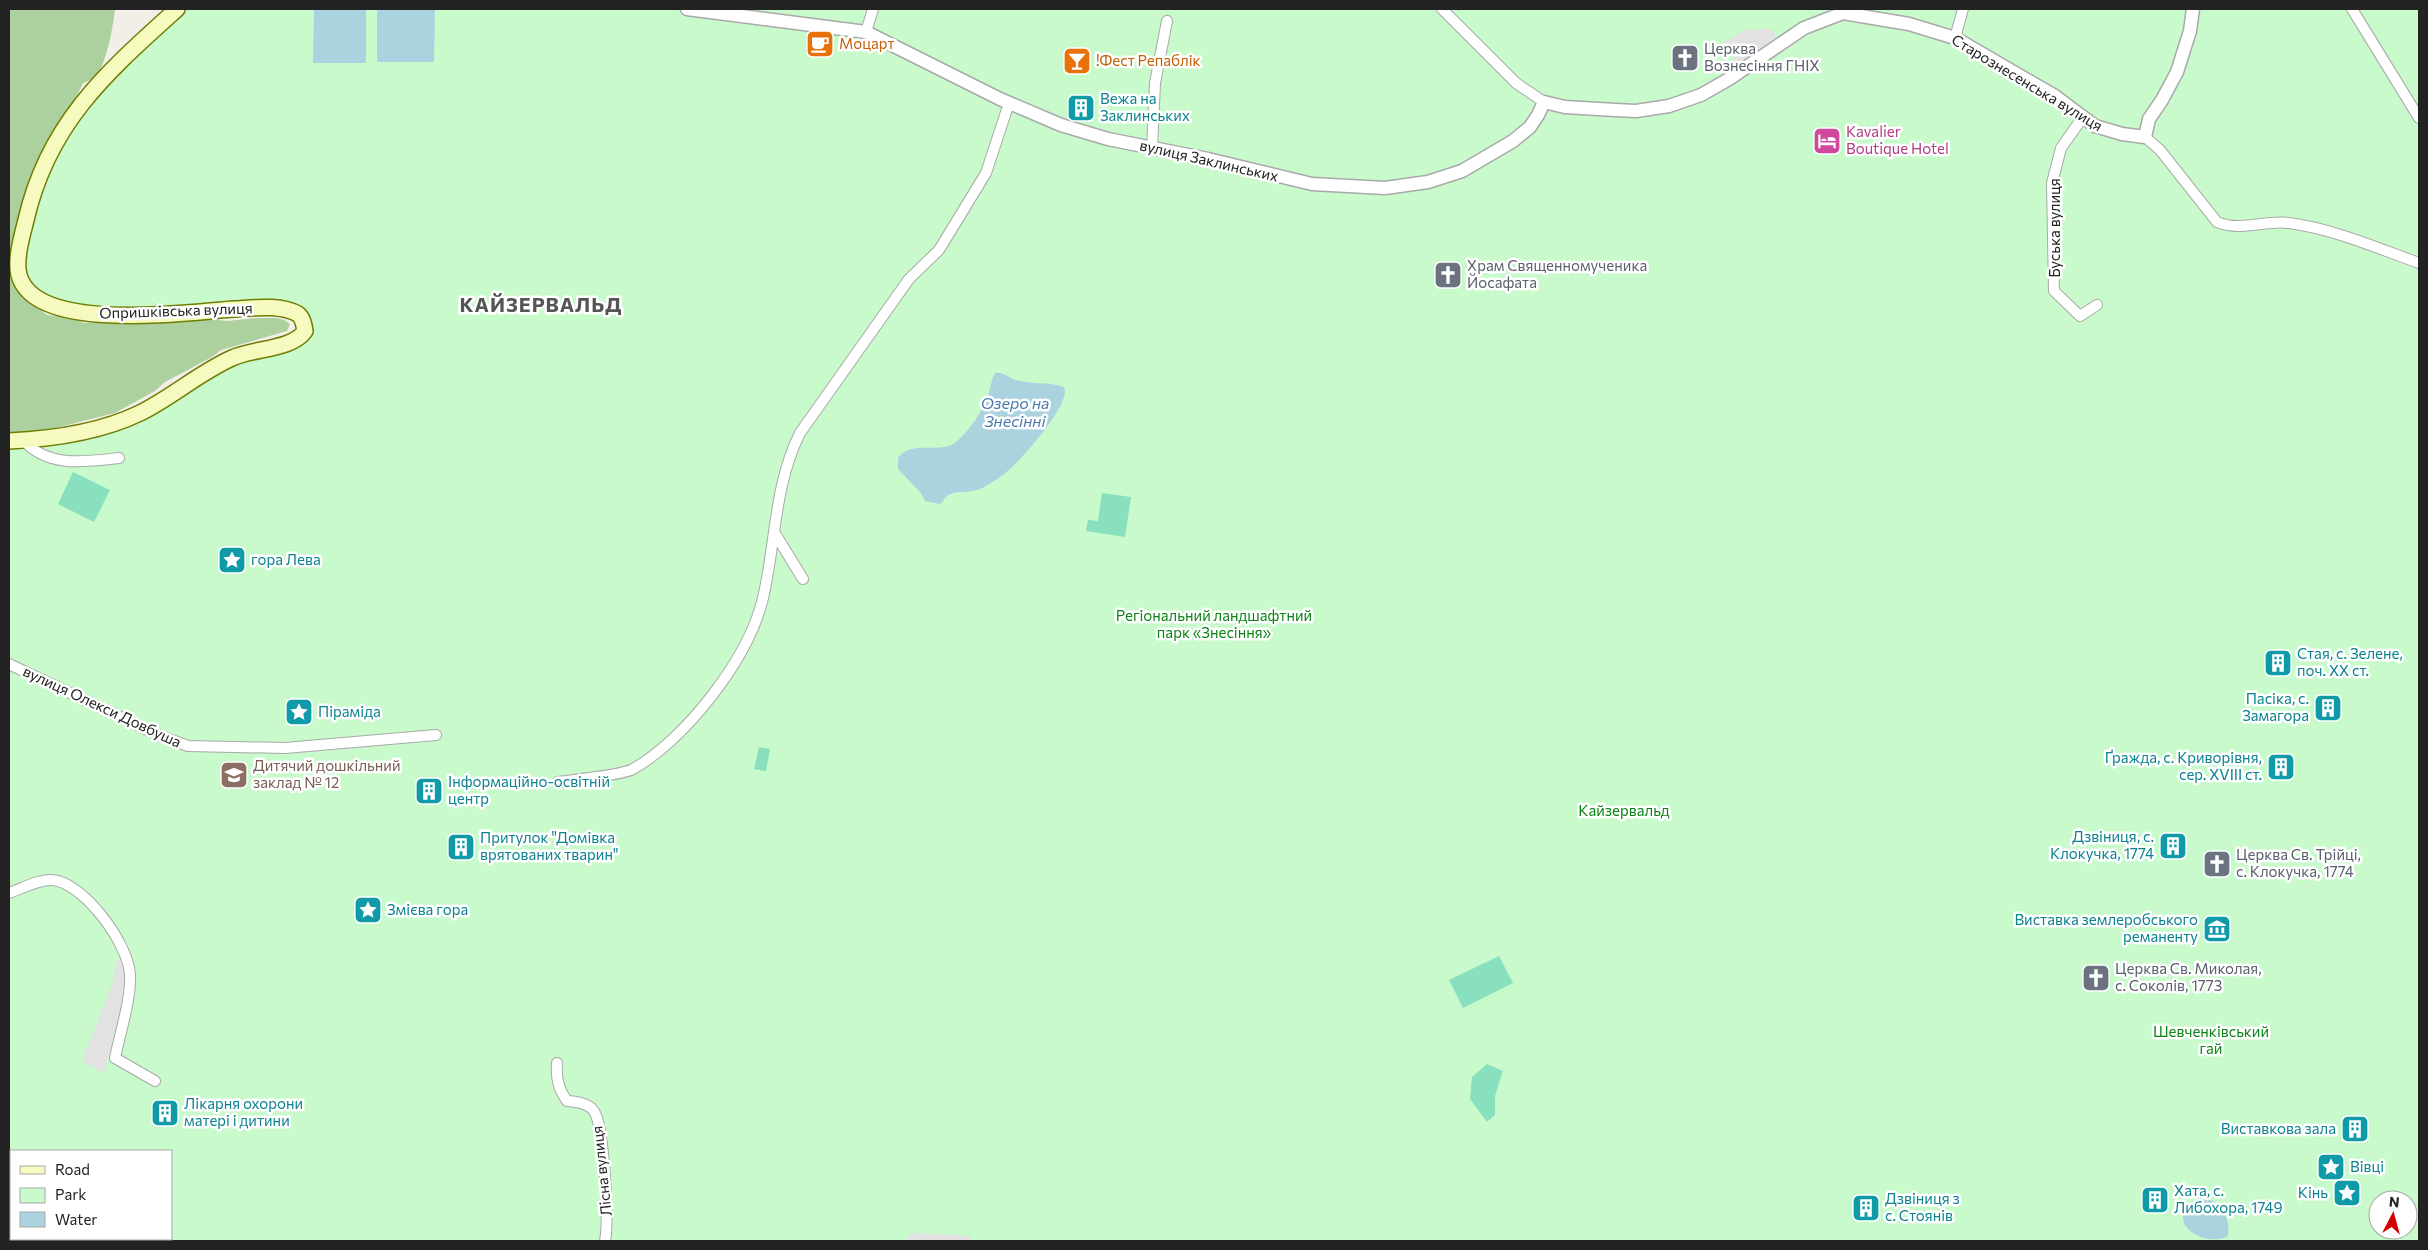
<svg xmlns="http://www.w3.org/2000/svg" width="2428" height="1250" viewBox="0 0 2428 1250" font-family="Commissioner,sans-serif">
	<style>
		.forest { fill: #add19e }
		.park { fill: #c8facc; fill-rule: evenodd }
		.pitch { fill: #88e0be }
		.parking { fill: #e2e2e2 }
		.water { fill: #aad3df }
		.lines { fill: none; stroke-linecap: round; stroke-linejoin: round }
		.minor-casing { stroke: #a9a9a9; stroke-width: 12 }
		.tertiary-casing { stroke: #a9a9a9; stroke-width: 15 }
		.secondary-casing { stroke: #707d05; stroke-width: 18 }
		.minor { stroke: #fff; stroke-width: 10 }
		.tertiary { stroke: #fff; stroke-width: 12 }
		.secondary { stroke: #f7fabf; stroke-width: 15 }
		.labels { text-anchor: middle; stroke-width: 5; stroke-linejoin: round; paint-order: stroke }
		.food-label { font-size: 15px; fill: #c56008; stroke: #fff; text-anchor: start }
		.worship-label { font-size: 15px; fill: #5b616d; stroke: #fff; text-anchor: start }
		.street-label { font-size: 15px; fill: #222; stroke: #fff }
		.culture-label { font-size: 15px; fill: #0d838f; stroke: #fff; text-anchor: start }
		.hotel-label { font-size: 15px; fill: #b23c85; stroke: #fff; text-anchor: start }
		.park-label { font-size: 15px; fill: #0c8416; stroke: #fff }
		.education-label { font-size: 15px; fill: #785e54; stroke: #fff; text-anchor: start }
		.water-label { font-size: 16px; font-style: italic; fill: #4a7aab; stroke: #fff }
		.district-label { font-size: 20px; font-weight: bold; letter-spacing: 1px; fill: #555; stroke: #fff }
	</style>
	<rect width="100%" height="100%" fill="#f2efe9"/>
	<!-- forest -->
	<path class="forest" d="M 9,9 L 115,9 C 113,27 108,55 99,72 C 96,78 89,81 83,83 L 73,104 L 45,146 L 39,164 L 30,180 L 14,278 L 23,299 L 36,306 L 47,315 L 65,317 L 84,323 L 100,322 L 119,324 L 138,321 L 157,323 L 176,320 L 210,319 L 227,321 L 256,318 L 276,318 L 284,320 L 290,324 L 287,331 L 221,350 L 212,357 L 165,382 L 155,391 L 115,413 L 28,435 L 9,434 Z"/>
	<!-- park -->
	<path class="park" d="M 186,9 L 2419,9 L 2419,1241 L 13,1241 L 9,1239 L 9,443 L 115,426 L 229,364 L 296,347 L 302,314 L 85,310 L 34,293 L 21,262 L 33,199 L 80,108 ZM 11,1151 L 171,1151 L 171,1239 L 11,1239 ZM 2378,1200 L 2408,1200 L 2408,1230 L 2378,1230 Z"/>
	<!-- pitch -->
	<g class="pitch">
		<polygon points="73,472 110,490 94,522 58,504"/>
		<polygon points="1102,493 1131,497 1125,537 1086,531 1088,520 1098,521"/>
		<polygon points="759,747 770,749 766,771 754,769"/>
		<polygon points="1499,956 1513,983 1463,1008 1449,980"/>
		<polygon points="1487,1064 1503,1071 1495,1096 1495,1115 1487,1122 1470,1099 1472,1077"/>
	</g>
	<!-- parking -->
	<g class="parking">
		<polygon points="1771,29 1777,39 1737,65 1723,43 1745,30"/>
		<polygon points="117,959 124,960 125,976 120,1012 104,1073 82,1061 112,985"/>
		<polygon points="911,1233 970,1236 971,1241 906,1241"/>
	</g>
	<!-- water -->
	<g class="water">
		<polygon points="314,9 366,9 366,63 313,63"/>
		<polygon points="377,9 435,9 434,62 377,62"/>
		<path d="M 995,373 C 1003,372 1006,376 1013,379 C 1030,385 1047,381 1064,387 C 1073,403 1015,468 1000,477 C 994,481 984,488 977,490 C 968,493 954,490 947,496 C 944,498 943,502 940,504 L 925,501 L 921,493 L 898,469 L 898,458 C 911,439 941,455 956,442 C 970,430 982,412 988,395 C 991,387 991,380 995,373 Z"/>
		<path d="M 2200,1198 C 2222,1199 2230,1217 2228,1236 C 2201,1250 2159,1217 2200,1198 Z"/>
	</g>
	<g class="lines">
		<defs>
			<g id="minor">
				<polyline points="1442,9 1516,83 1544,102"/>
				<polyline points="2352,9 2419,118"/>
				<polyline points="866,32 873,9"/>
				<polyline points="1955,38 1963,9"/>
				<polyline points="2083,117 2061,148 2052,183 2054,291 2080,316 2097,305"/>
				<path d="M 2145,137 L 2160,150 L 2217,222 C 2241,232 2264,220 2289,223 C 2334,229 2377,248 2419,263"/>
				<polyline points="1152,148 1155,83 1167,21"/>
				<path d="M 23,440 C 48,468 85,462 119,458"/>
				<polyline points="774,532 803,579"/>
				<polyline points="9,664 158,735 188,746 285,748 436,735"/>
				<path d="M 558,782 C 573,780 623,775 633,769 C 686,739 749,658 763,598 C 776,542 774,485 800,433 L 909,279 L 939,250 L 986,173 L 1009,103"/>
				<path d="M 9,893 C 21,889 39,879 52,880 C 84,882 129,945 130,975 C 131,1000 120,1033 115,1058 L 155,1081"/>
				<path d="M 557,1063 C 556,1078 558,1088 567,1101 C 577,1102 590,1103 595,1113 C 604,1130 609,1221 605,1241"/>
			</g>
			<polyline id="tertiary" points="687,9 866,32 1000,99 1061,125 1108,139 1208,159 1312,184 1385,188 1428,182 1462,171 1513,141 1530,127 1538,115 1544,102 1565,107 1615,110 1636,111 1669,106 1701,95 1729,79 1804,28 1843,13 1909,24 1955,38 2055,96 2095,126 2122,134 2145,137 2149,119 2162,100 2177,72 2190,31 2193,9"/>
			<path id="secondary" d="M 9,441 C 51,439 101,432 140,413 C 172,397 199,373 232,358 C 253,348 292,350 305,331 C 304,325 303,318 298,314 C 280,304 253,308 234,309 C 188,312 35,334 19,275 C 15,259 22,236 26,220 C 48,123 107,72 177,9"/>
		</defs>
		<!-- minor casing -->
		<use href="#minor" class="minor-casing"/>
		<!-- tertiary casing -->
		<use href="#tertiary" class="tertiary-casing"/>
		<!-- secondary casing -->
		<use href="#secondary" class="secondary-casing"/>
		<!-- minor -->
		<use href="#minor" class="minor"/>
		<!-- tertiary -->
		<use href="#tertiary" class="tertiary"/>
		<!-- secondary -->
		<use href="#secondary" class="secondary"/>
	</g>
	<!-- icons -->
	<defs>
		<symbol id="cafe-square" viewBox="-11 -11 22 22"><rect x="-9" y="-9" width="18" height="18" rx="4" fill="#e8710a" stroke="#fff"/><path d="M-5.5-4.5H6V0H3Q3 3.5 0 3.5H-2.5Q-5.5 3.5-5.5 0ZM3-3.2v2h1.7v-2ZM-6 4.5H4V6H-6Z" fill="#fff"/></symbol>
		<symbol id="church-square" viewBox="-11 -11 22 22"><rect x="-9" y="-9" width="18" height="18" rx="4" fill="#6b7280" stroke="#fff"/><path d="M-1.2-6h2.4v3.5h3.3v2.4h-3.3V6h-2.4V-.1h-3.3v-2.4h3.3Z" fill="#fff"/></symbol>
		<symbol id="bar-square" viewBox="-11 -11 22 22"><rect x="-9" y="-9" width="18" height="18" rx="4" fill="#e8710a" stroke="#fff"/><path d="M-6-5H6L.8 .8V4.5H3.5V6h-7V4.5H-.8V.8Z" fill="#fff"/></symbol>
		<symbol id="building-square" viewBox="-11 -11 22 22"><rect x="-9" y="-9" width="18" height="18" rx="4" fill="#0f9aa8" stroke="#fff"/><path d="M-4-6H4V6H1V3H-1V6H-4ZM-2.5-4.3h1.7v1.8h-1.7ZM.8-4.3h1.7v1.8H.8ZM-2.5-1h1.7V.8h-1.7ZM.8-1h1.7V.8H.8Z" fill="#fff"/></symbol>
		<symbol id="hotel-square" viewBox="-11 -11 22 22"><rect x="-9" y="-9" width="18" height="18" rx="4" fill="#d1479c" stroke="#fff"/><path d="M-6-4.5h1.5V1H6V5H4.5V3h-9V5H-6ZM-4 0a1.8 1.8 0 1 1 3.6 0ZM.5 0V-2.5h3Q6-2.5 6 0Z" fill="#fff"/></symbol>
		<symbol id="sight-square" viewBox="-11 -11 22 22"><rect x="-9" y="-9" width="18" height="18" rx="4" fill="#0f9aa8" stroke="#fff"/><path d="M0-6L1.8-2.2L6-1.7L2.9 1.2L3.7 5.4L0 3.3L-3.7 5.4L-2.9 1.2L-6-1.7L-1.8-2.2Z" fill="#fff"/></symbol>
		<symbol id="school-square" viewBox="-11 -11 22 22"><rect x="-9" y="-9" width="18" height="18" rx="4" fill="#8d6e63" stroke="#fff"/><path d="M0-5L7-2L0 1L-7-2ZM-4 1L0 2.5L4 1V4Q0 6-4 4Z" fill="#fff"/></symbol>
		<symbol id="museum-square" viewBox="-11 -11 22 22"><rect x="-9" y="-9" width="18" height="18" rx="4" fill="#0f9aa8" stroke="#fff"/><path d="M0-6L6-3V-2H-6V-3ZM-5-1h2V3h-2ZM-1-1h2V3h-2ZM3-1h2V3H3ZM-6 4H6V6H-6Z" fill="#fff"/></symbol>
	</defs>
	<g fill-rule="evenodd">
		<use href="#cafe-square" x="804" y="28" width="32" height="32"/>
		<use href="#church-square" x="1669" y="42" width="32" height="32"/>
		<use href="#bar-square" x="1061" y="45" width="32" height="32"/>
		<use href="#building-square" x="1065" y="92" width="32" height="32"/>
		<use href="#hotel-square" x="1811" y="125" width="32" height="32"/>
		<use href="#church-square" x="1432" y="259" width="32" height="32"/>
		<use href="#sight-square" x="216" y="544" width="32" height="32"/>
		<use href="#building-square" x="2262" y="647" width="32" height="32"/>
		<use href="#building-square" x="2312" y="692" width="32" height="32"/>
		<use href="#sight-square" x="283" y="696" width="32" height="32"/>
		<use href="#building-square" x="2265" y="751" width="32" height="32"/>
		<use href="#school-square" x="218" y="759" width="32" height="32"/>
		<use href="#building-square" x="413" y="775" width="32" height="32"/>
		<use href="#building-square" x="2157" y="830" width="32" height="32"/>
		<use href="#building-square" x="445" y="831" width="32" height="32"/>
		<use href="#church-square" x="2201" y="848" width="32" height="32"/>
		<use href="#sight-square" x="352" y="894" width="32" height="32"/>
		<use href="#museum-square" x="2201" y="913" width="32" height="32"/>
		<use href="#church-square" x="2080" y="962" width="32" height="32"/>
		<use href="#building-square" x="149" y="1097" width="32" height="32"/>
		<use href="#building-square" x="2339" y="1113" width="32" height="32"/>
		<use href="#sight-square" x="2315" y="1151" width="32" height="32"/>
		<use href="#sight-square" x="2331" y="1177" width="32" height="32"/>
		<use href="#building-square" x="2139" y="1184" width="32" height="32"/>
		<use href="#building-square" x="1850" y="1192" width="32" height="32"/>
	</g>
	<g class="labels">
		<!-- food labels -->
		<g class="food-label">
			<text x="839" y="49">Моцарт</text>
			<text x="1096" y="66">!Фест Репаблік</text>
		</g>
		<!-- worship labels -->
		<g class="worship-label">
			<text x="1704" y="54">Церква<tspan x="1704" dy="17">Вознесіння ГНІХ</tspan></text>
			<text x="1467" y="271">Храм Священномученика<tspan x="1467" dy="17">Йосафата</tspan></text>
			<text x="2236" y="860">Церква Св. Трійці,<tspan x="2236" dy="17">с. Клокучка, 1774</tspan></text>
			<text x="2115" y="974">Церква Св. Миколая,<tspan x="2115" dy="17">с. Соколів, 1773</tspan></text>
		</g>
		<!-- street labels -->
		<g class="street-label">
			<text transform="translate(2027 83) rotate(31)" y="5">Старознесенська вулиця</text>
			<text transform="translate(1209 161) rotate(13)" y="5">вулиця Заклинських</text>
			<text transform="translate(2055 228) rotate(-90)" y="5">Буська вулиця</text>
			<text transform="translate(176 311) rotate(-2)" y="5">Опришківська вулиця</text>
			<text transform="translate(102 707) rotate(25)" y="5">вулиця Олекси Довбуша</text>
			<text transform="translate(602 1171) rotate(-96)" y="5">Лісна вулиця</text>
		</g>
		<!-- culture labels -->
		<g class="culture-label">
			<text x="1100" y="104">Вежа на<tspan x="1100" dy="17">Заклинських</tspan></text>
			<text x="251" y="565">гора Лева</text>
			<text x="2297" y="659">Стая, с. Зелене,<tspan x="2297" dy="17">поч. XX ст.</tspan></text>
			<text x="2309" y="704" text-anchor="end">Пасіка, с.<tspan x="2309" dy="17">Замагора</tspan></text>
			<text x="318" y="717">Піраміда</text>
			<text x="2262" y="763" text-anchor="end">Ґражда, с. Криворівня,<tspan x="2262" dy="17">сер. XVIII ст.</tspan></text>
			<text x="448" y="787">Інформаційно-освітній<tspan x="448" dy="17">центр</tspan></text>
			<text x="2154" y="842" text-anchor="end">Дзвіниця, с.<tspan x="2154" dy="17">Клокучка, 1774</tspan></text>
			<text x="480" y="843">Притулок "Домівка<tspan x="480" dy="17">врятованих тварин"</tspan></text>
			<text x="387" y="915">Змієва гора</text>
			<text x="2198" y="925" text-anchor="end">Виставка землеробського<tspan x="2198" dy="17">реманенту</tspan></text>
			<text x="184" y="1109">Лікарня охорони<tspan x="184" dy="17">матері і дитини</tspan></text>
			<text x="2336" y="1134" text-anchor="end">Виставкова зала</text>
			<text x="2350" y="1172">Вівці</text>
			<text x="2174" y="1196">Хата, с.<tspan x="2174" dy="17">Либохора, 1749</tspan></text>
			<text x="2328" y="1198" text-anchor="end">Кінь</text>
			<text x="1885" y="1204">Дзвіниця з<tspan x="1885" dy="17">с. Стоянів</tspan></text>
		</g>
		<!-- hotel labels -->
		<g class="hotel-label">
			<text x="1846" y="137">Kavalier<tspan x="1846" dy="17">Boutique Hotel</tspan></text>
		</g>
		<!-- park labels -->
		<g class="park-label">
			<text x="1214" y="621">Регіональний ландшафтний<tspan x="1214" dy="17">парк «Знесіння»</tspan></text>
			<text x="1624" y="816">Кайзервальд</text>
			<text x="2211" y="1037">Шевченківський<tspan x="2211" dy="17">гай</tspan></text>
		</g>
		<!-- education labels -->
		<g class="education-label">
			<text x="253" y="771">Дитячий дошкільний<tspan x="253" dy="17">заклад № 12</tspan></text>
		</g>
		<!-- water labels -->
		<g class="water-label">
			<text x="1015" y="409">Озеро на<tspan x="1015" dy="18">Знесінні</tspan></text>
		</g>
		<!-- district labels -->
		<g class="district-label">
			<text x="541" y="312">КАЙЗЕРВАЛЬД</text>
		</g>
	</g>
	<!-- border -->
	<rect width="2428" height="1250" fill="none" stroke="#222222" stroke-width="20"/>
	<!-- legend -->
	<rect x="10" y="1150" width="162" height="90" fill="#ffffff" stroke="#a7a7a7"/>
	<rect x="20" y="1166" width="25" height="8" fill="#f7fabf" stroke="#a7a7a7"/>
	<text x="55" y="1175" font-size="15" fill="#222222">Road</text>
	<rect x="20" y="1188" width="25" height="15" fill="#c8facc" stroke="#a7a7a7"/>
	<text x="55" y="1200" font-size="15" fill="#222222">Park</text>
	<rect x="20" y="1212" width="25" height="15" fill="#aad3df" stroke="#a7a7a7"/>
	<text x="55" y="1225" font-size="15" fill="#222222">Water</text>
	<!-- north arrow -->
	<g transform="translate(2393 1215) rotate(6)"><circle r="24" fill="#ffffff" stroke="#a7a7a7"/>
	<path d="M0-4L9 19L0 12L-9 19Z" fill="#d40000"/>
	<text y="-8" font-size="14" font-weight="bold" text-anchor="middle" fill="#222222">N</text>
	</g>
</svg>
